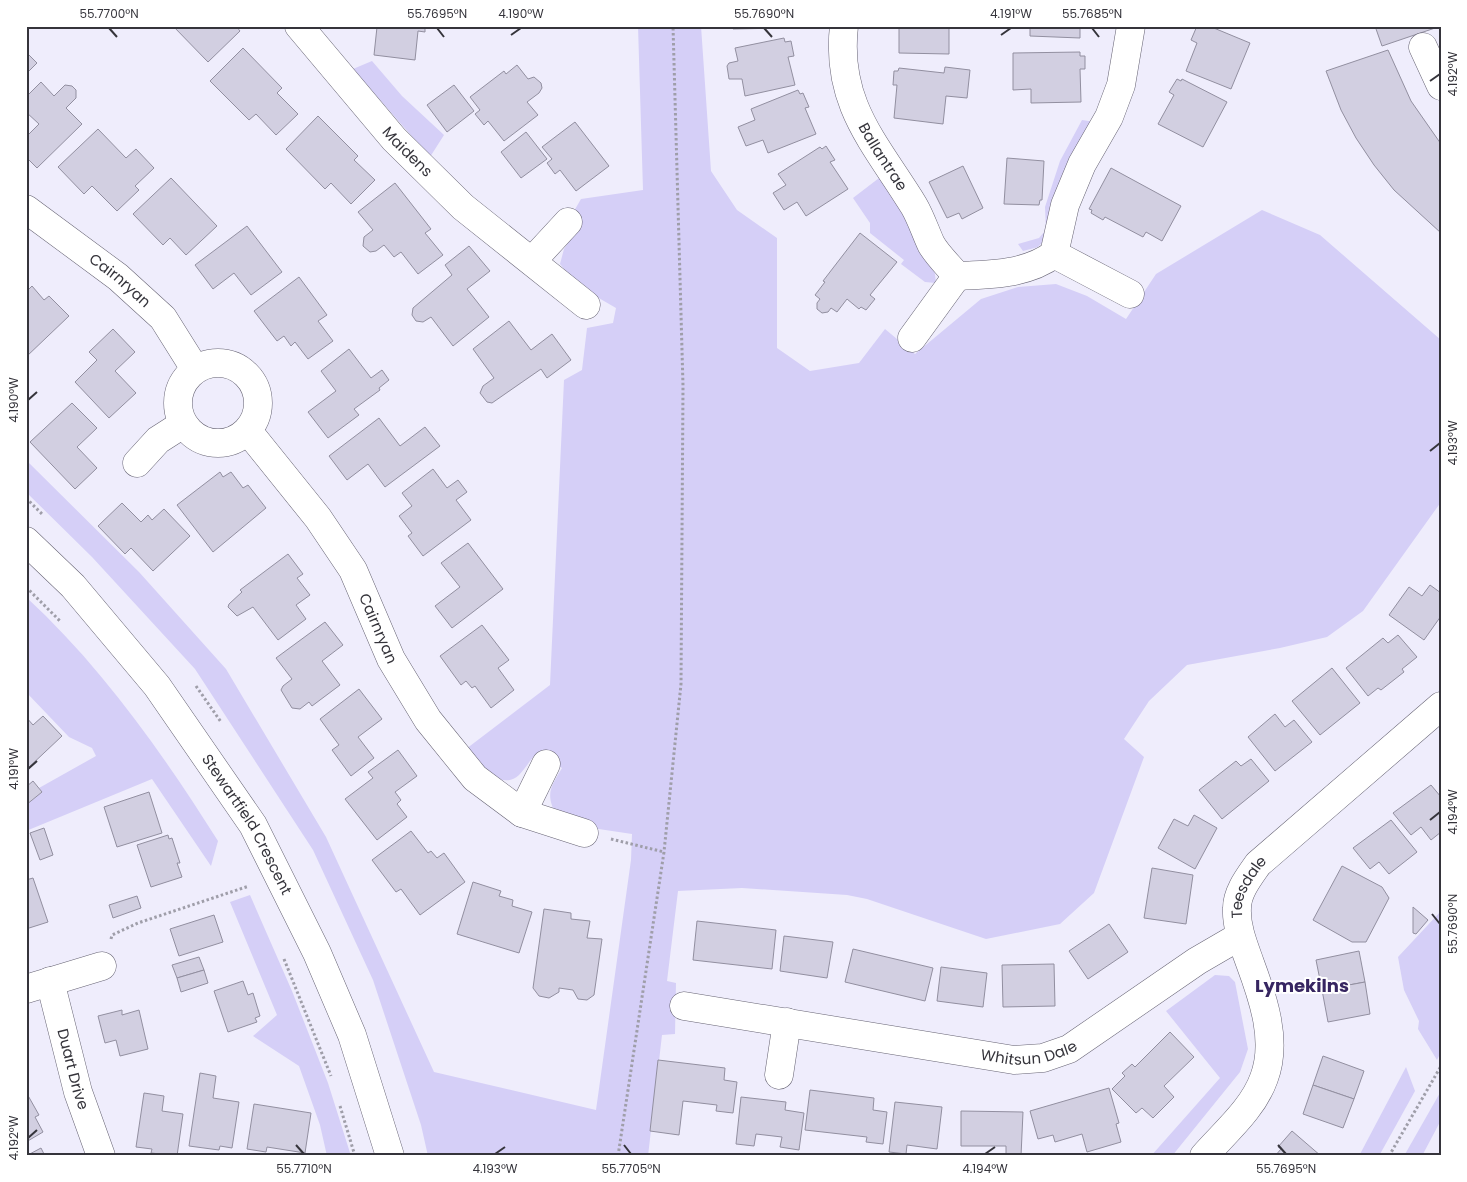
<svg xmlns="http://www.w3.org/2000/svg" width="1467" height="1182" viewBox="0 0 1467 1182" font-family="Poppins,sans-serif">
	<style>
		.green { fill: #d5cff7 }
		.building { fill: #d2cfe1; stroke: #928fa0 }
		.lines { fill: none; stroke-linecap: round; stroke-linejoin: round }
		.minor-casing { stroke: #676474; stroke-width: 29 }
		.path { stroke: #9f9ea9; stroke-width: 3; stroke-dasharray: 2.5 2.5; stroke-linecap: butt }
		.minor { stroke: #fff; stroke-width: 28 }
		.ticks { fill: none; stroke: #35343b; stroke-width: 2 }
		.labels { text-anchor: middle; stroke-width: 4; stroke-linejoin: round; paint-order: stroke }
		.street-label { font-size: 15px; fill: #35343b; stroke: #fff }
		.quarter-label { font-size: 18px; font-weight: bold; fill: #372661; stroke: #fff }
		.neatline { fill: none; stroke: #35343b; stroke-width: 2 }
		.ticks-label { font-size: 12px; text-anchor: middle; fill: #35343b }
	</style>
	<rect width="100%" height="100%" fill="#efedfc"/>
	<!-- green -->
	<g class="green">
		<path d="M 638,26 L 701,26 L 711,171 L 737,210 L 777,238 L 777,348 L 810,371 L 859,363 L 885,329 L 915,354 L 981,299 L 1018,287 L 1056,284 L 1087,296 L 1126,319 L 1156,274 L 1262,210 L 1320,235 L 1441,340 L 1441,502 L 1363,611 L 1327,637 L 1280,648 L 1187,665 L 1149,701 L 1124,739 L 1144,757 L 1094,893 L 1060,924 L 986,939 L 867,899 L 847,895 L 742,888 L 678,891 L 667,981 L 676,983 L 675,1034 L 662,1035 L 648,1156 L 428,1156 L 421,1125 L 373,980 L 313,850 L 195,669 L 92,557 L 26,492 L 26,460 L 139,572 L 226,669 L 326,837 L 434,1072 L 596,1110 L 631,860 L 632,834 L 592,828 L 556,815 C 545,793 551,787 562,768 L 536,754 C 530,760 525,769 519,775 C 500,793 477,761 466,749 L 550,685 L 564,380 L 582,370 L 587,328 L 613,323 L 616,308 L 578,286 L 560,264 L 564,249 L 579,227 L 570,218 L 581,199 L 643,190 Z"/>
		<polygon points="372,61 402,96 444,135 430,157 353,69"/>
		<polygon points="1082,120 1095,122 1047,237 1038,247 1023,251 1018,244 1039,238 1046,230 1045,207 1060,161"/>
		<polygon points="883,175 934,267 936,283 925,282 901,264 904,260 870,233 870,223 853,198"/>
		<path d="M 26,597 C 102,667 163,754 218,841 L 211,866 L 152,779 L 26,831 L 26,805 L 42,792 L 39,788 L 96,756 L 92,748 L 69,737 L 26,692 Z"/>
		<polygon points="250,895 292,991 328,1083 351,1156 327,1156 320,1125 299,1066 253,1036 277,1015 230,902"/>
		<polygon points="1441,911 1441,1052 1437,1060 1418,1029 1419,1021 1404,990 1398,957"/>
		<polygon points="1215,975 1229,976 1235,982 1248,1049 1240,1072 1172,1156 1151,1156 1220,1078 1166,1011"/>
		<polygon points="1406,1067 1415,1091 1379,1156 1359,1156"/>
		<polygon points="1441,1091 1441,1120 1422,1156 1404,1156"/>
	</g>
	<!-- building -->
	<g class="building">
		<polygon points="173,26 236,26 240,31 208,62"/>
		<polygon points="374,26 425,26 425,32 418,31 415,60 374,55 377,27"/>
		<polygon points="733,26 783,26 783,28 733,29"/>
		<polygon points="949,26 949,54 899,53 899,27 893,26"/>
		<polygon points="1030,26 1080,26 1080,38 1030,36"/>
		<polygon points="1197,26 1203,28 1209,26 1250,43 1231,89 1186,71 1197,43 1191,40"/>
		<polygon points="1375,26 1441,26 1382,46"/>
		<polygon points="784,38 785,42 791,41 794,56 788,57 795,85 745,96 742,79 729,79 727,66 729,63 738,61 735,48"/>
		<polygon points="243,48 282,88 277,93 298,114 276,135 256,114 249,120 210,81"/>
		<polygon points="1388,50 1411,101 1441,144 1441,233 1394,190 1374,165 1356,138 1341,110 1326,71"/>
		<polygon points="26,52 37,63 26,74"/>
		<polygon points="1080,52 1080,56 1085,56 1085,69 1080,69 1081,102 1031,103 1031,89 1013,90 1013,53"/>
		<polygon points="517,65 528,79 534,77 541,83 542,88 539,93 527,102 538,115 504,141 488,121 484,125 475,114 480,110 470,97 504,71 506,74"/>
		<polygon points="945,67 970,70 967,98 946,96 943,124 894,118 897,85 893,85 894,71 898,71 899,68 944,73"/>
		<polygon points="1177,79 1181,81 1182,79 1227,102 1203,147 1158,124 1174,95 1169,92"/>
		<polygon points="41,82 54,96 65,85 72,86 76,90 76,98 66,108 82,124 37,168 26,157 26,137 39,124 26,112 26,97"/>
		<polygon points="454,85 474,111 447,132 427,105"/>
		<polygon points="798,90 800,94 803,93 809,107 805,108 816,134 768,153 763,140 746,146 738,127 755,120 751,109"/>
		<polygon points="318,116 358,156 354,160 375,180 351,204 331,183 325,189 286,149"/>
		<polygon points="575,122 609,166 576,191 560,170 555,174 547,163 552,159 542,147"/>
		<polygon points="98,129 126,158 136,149 154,168 135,186 139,190 117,211 92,186 84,194 58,167"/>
		<polygon points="526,132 547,159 521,178 501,152"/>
		<polygon points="826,146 835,160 830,162 848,189 806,216 797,202 784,210 773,193 786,185 778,174 820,147 822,149"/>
		<polygon points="1007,158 1044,161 1042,200 1040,200 1039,205 1004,204"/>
		<polygon points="963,166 983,208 962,219 959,213 947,218 929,182"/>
		<polygon points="1111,168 1181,206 1162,241 1146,232 1143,237 1105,217 1103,220 1091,213 1092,210 1089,209"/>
		<polygon points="171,178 217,226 186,255 170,238 163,245 133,214"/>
		<polygon points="395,183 431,229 425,233 443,255 418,274 401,252 394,257 384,245 376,251 370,252 363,246 364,237 373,230 358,212"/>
		<polygon points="247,226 282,272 251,295 234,273 213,289 195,265"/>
		<polygon points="860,233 897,262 870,295 875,299 866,310 861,307 859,309 847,299 837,312 831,308 828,312 822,313 817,309 817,303 820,299 815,295 825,282 823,281"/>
		<polygon points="469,246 490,271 467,289 489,317 453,346 431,317 423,322 416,321 412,315 413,308 452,275 445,265"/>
		<polygon points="299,277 327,315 318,321 333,341 308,359 295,342 291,346 284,336 277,341 254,311"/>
		<polygon points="32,286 44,300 49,296 69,316 26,357 26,292"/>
		<polygon points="509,321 531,350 552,334 571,360 547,378 541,369 492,403 487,402 480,393 483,386 494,378 473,349"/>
		<polygon points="113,329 135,352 115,371 136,393 109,418 75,382 97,360 89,352"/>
		<polygon points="349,349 371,378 382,370 389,380 379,388 380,390 354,409 359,415 328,438 308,412 336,391 321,371"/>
		<polygon points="72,403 97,428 77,447 97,468 75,489 30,442"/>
		<polygon points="379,418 400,446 425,427 440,446 385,487 368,464 347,480 329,456"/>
		<polygon points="433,469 447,488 458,480 467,492 456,500 471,520 423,556 408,536 412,533 399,516 412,506 402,493"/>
		<polygon points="220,472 223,477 231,472 243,488 248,485 266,508 213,552 177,505"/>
		<polygon points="122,503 141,522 148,515 152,520 164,509 190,536 153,571 131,548 125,554 98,526"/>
		<polygon points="468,543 503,589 452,628 435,606 460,587 441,563"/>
		<polygon points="288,554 303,574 297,578 310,595 296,605 306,619 278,640 253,607 237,616 228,607 229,604 242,592 240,590"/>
		<polygon points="1430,585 1441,593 1441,616 1424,640 1389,615 1409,587 1422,596"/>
		<polygon points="325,622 343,645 322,661 340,685 312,706 309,702 300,709 292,708 281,690 283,686 292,679 276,658"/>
		<polygon points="482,625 509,660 498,668 514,690 491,708 475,686 472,688 466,681 461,685 440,656"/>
		<polygon points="1398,635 1417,657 1402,669 1404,672 1381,690 1378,688 1368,696 1346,668 1383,638 1388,643"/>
		<polygon points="1332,668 1360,703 1320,735 1292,701"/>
		<polygon points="359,689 382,719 358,737 374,758 351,776 332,750 339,745 320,719"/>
		<polygon points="1275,714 1285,727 1294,720 1312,742 1275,771 1248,737"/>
		<polygon points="43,716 62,736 27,769 26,717 33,725"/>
		<polygon points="398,750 417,776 395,792 401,800 397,804 407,817 377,840 345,799 373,778 368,772"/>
		<polygon points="1251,759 1269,781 1222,819 1199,790 1236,761 1241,766"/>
		<polygon points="33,781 42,792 26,805 26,787"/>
		<polygon points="1431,785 1441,797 1441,832 1431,840 1421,827 1411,835 1393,813"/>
		<polygon points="149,792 162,833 117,847 104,807"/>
		<polygon points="1194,815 1217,828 1195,869 1158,848 1174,819 1188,826"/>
		<polygon points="1391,820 1417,852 1389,874 1379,862 1370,869 1353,848"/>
		<polygon points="44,828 53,855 40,860 30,833"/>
		<polygon points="411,831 428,853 431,851 437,858 444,853 465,882 420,915 401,889 396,892 372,860"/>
		<polygon points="168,835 169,839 172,838 180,863 177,863 182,877 151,887 137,845"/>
		<polygon points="1342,866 1382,887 1389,898 1366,942 1352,942 1313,920"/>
		<polygon points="1152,868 1193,875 1186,924 1144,918"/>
		<polygon points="33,878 48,922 26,929 26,880"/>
		<polygon points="473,882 501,891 499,896 513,900 512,906 532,912 519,953 457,934"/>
		<polygon points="137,896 141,908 113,918 109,905"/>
		<polygon points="1413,907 1428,920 1416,934 1413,933"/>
		<polygon points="544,909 571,913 571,919 590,921 587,938 602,939 594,995 587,1000 578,999 573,990 559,988 559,992 549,998 539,996 533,988"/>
		<polygon points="214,915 223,942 179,956 170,929"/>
		<polygon points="697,921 776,930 772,969 693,960"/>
		<polygon points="1109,924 1128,952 1088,979 1069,951"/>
		<polygon points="784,936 833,942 827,978 780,971"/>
		<polygon points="853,949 933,968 925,1001 845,982"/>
		<polygon points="1359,951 1365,982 1322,990 1316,960"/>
		<polygon points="199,957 204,970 177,978 172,965"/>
		<polygon points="1054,964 1055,1006 1003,1007 1002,965"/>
		<polygon points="941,967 987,973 983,1007 937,1001"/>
		<polygon points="204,970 208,983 181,992 177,978"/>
		<polygon points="243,981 248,995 253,993 260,1016 255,1018 257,1022 228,1032 214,991"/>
		<polygon points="1365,982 1370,1014 1328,1022 1322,990"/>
		<polygon points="122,1010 122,1015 139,1010 148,1049 120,1056 116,1040 105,1043 98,1016"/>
		<polygon points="1170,1032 1194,1057 1164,1086 1174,1097 1153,1118 1142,1108 1136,1113 1112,1089 1125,1076 1122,1073 1132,1064 1135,1067"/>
		<polygon points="1323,1056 1364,1071 1354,1099 1313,1085"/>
		<polygon points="658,1060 725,1068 724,1080 737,1082 733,1113 716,1111 717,1105 683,1101 679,1135 650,1131"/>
		<polygon points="200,1073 216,1076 213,1098 239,1102 232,1148 220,1146 219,1150 189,1146"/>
		<polygon points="1313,1085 1354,1099 1343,1128 1303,1114"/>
		<polygon points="1109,1088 1119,1123 1116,1124 1121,1142 1087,1152 1082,1134 1055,1142 1053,1135 1038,1139 1030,1111"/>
		<polygon points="810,1090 874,1098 873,1110 887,1112 883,1144 866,1142 867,1137 805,1130"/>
		<polygon points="26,1092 39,1115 35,1117 43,1132 26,1142"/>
		<polygon points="144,1093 164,1096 162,1111 183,1114 177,1156 151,1153 152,1149 136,1147"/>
		<polygon points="741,1097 786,1102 785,1110 804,1113 799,1150 780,1147 782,1137 756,1134 754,1146 736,1144"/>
		<polygon points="895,1102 942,1107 937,1149 907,1145 906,1154 889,1152"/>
		<polygon points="254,1104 311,1113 305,1153 267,1147 266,1152 247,1149"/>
		<polygon points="961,1111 1023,1112 1021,1156 1006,1156 1006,1146 961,1146"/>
		<polygon points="1292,1131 1321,1156 1275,1156 1281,1149 1278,1147"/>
		<polygon points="41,1148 45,1156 26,1156"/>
	</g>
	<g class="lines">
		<defs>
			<g id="minor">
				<path id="s1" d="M 299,26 L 394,139 L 463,207 L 586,305"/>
				<path id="s2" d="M 844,26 C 835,104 876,144 914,206 C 921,218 925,231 931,244 C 937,255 949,266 957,276 C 990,275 1028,274 1054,254 L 1065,205 L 1082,164 L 1109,117 L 1121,85 L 1131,26"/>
				<polyline points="1423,47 1441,86"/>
				<path id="s3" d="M 26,209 L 118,277 L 163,318 L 195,369"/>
				<polyline points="1054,254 1130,294"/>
				<polyline points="532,261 568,222"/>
				<polyline points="912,338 957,276"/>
				<circle cx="218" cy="403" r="40"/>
				<path id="s4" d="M 248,431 L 318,518 L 353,570 L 391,659 L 428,720 L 475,778 L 522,813 L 584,833"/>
				<polyline points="137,463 158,440 183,424"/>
				<path id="s5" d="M 26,541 L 73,586 L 157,686 L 253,825 L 317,953 L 352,1035 L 390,1156"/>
				<polyline points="522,813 546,764"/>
				<path id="s6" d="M 50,981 L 78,1092 L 101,1156"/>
				<polyline points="26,989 102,966"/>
				<path id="s7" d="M 684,1006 L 1014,1060 L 1043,1058 L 1069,1049 L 1197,961 L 1240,936"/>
				<polyline points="779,1075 787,1022"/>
				<path id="s8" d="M 1204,1156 C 1225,1132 1253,1109 1264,1078 C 1278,1041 1263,998 1250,963 C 1244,946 1236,927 1237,908 C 1237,892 1249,877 1258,864 L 1441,706"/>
			</g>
		</defs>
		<!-- minor casing -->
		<use href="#minor" class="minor-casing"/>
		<!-- path -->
		<g class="path">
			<polyline points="26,498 42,514"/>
			<polyline points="26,587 61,622"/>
			<polyline points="196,686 221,722"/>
			<polyline points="611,839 664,852"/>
			<polyline points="111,939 112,935 138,923 249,886"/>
			<polyline points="284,959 331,1076"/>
			<polyline points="340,1106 355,1156"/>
			<polyline points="618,1156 664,852 681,684 683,386 673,26"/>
			<polyline points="1389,1156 1441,1066"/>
		</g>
		<!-- minor -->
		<use href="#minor" class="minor"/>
	</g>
	<!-- ticks -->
	<path class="ticks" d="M 109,28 L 117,37M 437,28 L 444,37M 764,28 L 772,37M 1092,28 L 1099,37M 511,35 L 521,28M 1001,35 L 1011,28M 1430,81 L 1440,74M 28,400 L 37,392M 1430,451 L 1440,443M 28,769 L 37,761M 1430,820 L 1440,812M 1432,914 L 1440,924M 28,1138 L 37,1130M 296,1145 L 304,1154M 624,1145 L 631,1154M 1278,1145 L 1286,1154M 495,1154 L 505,1147M 985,1154 L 995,1147"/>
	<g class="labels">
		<!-- street labels -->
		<g class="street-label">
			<text dy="5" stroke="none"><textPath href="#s1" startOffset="166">Maidens</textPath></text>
			<text dy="5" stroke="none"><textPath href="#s2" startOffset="140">Ballantrae</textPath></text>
			<text dy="5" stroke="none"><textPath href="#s3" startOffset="118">Cairnryan</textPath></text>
			<text dy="5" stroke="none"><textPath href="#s4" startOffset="238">Cairnryan</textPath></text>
			<text dy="5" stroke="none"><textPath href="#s5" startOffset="361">Stewartfield Crescent</textPath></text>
			<text dy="5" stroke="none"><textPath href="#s8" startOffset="298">Teesdale</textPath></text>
			<text dy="5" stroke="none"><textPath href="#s7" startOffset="350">Whitsun Dale</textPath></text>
			<text dy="5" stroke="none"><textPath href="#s6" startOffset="91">Duart Drive</textPath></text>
		</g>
		<!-- quarter labels -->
		<g class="quarter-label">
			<text x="1302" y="992">Lymekilns</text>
		</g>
	</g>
	<!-- border -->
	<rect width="1467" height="1182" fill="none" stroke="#ffffff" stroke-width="55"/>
	<rect x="28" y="28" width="1412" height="1126" class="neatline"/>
	<g class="ticks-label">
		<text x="109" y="18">55.7700°N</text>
		<text x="437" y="18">55.7695°N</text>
		<text x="521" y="18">4.190°W</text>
		<text x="764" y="18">55.7690°N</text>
		<text x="1011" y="18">4.191°W</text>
		<text x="1092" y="18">55.7685°N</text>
		<text transform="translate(1453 74) rotate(-90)" y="4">4.192°W</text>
		<text transform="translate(14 400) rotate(-90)" y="4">4.190°W</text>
		<text transform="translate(1453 443) rotate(-90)" y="4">4.193°W</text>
		<text transform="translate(14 769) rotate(-90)" y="4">4.191°W</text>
		<text transform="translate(1453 812) rotate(-90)" y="4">4.194°W</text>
		<text transform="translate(1453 924) rotate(-90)" y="4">55.7690°N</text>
		<text transform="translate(14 1138) rotate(-90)" y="4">4.192°W</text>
		<text x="304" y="1173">55.7710°N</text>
		<text x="495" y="1173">4.193°W</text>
		<text x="631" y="1173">55.7705°N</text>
		<text x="985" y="1173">4.194°W</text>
		<text x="1286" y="1173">55.7695°N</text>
	</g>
</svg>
